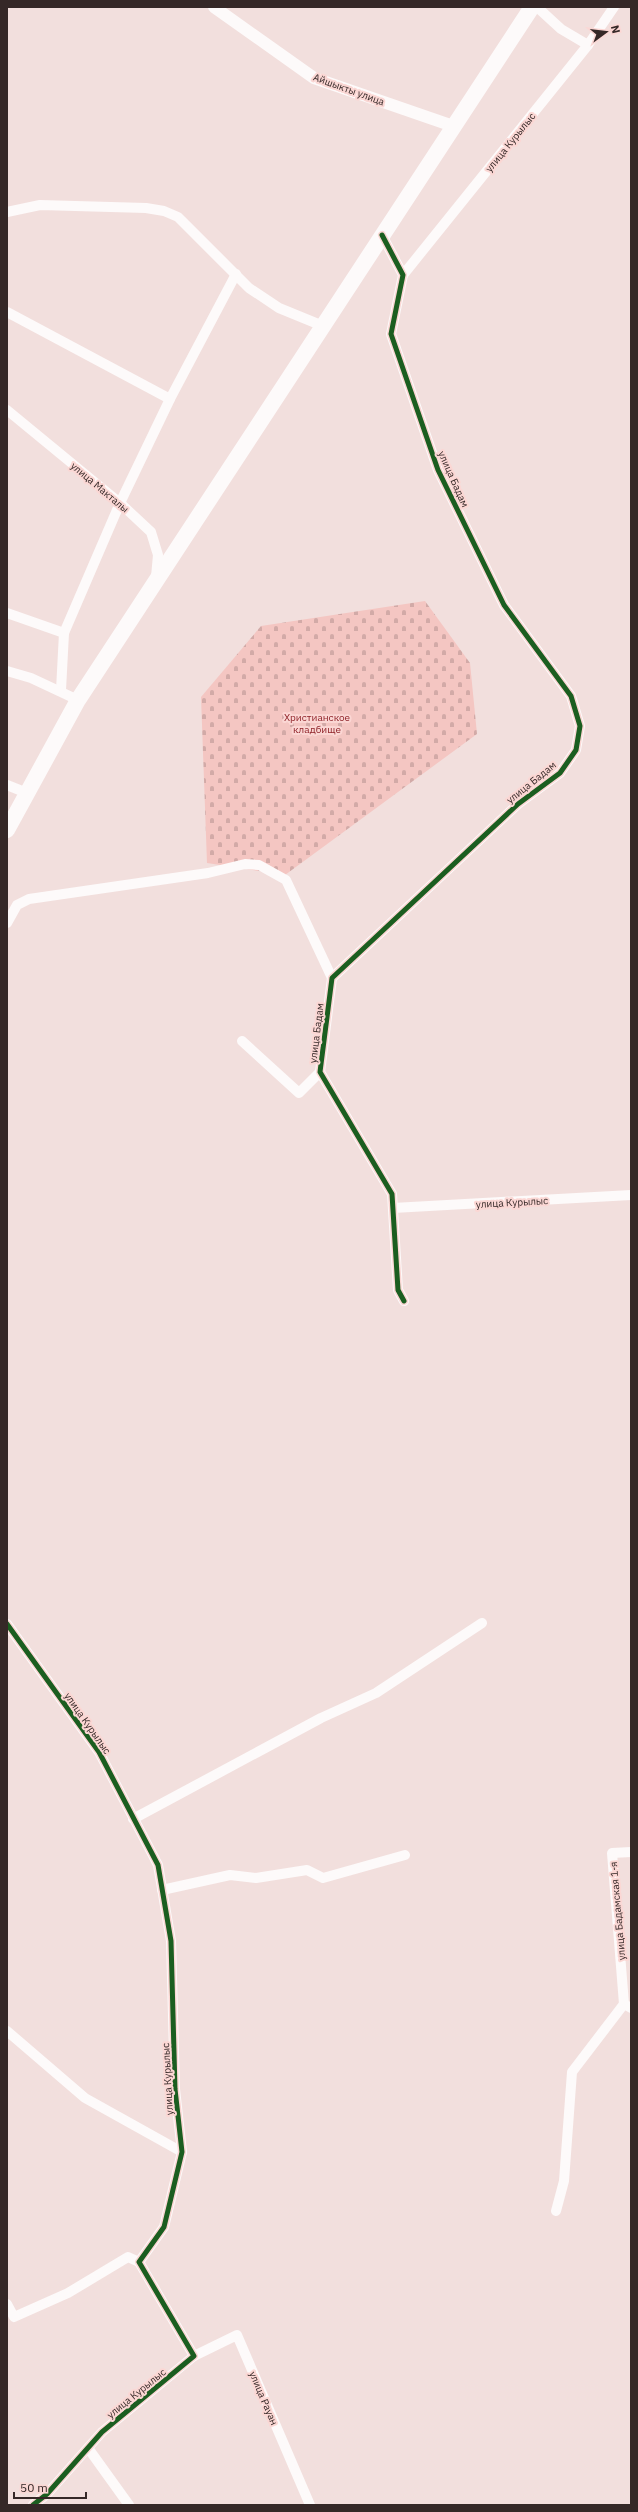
<svg xmlns="http://www.w3.org/2000/svg" width="638" height="2512" viewBox="0 0 638 2512" font-family="'IBM Plex Sans',sans-serif">
	<style>
		.cemetery { fill: url(#cemetery-stones) }
		.lines { fill: none; stroke-linecap: round; stroke-linejoin: round }
		.minor { stroke: #fdfafa; stroke-width: 10 }
		.tertiary { stroke: #fdfafa; stroke-width: 12 }
		.trunk { stroke: #fdfafa; stroke-width: 16 }
		.cycleway-casing { stroke: #fbd7d4; stroke-width: 8 }
		.cycleway { stroke: #1b5e20; stroke-width: 5 }
		.labels { text-anchor: middle; stroke-width: 4; stroke-linejoin: round; paint-order: stroke }
		.street-label { font-size: 10px; fill: #352827; stroke: #fbd7d4 }
		.park-label { font-size: 10px; fill: #8f2329; stroke: #fbd7d4 }
	</style>
	<defs>
		<pattern id="cemetery-stones" width="16" height="16" patternUnits="userSpaceOnUse"><rect width="16" height="16" fill="#f4c6c2"/><path d="M2 7V4a2 2 0 0 1 4 0v3zM10 15v-3a2 2 0 0 1 4 0v3z" fill="#d2aaa7"/></pattern>
	</defs>
	<rect width="100%" height="100%" fill="#f2dfdd"/>
	<!-- cemetery -->
	<polygon class="cemetery" points="425,601 470,663 477,734 285,875 207,863 201,697 261,626"/>
	<g class="lines">
		<!-- minor -->
		<g class="minor">
			<polyline points="537,7 561,29 588,45"/>
			<polyline points="7,212 40,205 146,208 164,211 178,217 249,288 279,308 323,326"/>
			<polyline points="382,235 403,275 391,334 438,470 504,605 571,696 580,726 576,750 560,773 518,804 332,978 320,1072 392,1194 398,1290 404,1301"/>
			<polyline points="403,275 588,45 614,7"/>
			<polyline points="7,312 170,399"/>
			<polyline points="7,410 120,503 151,532 158,555 156,577"/>
			<polyline points="7,613 64,633 120,503 170,399 236,274"/>
			<polyline points="7,671 31,678 78,700"/>
			<polyline points="61,690 64,633"/>
			<polyline points="7,785 27,793"/>
			<polyline points="7,923 17,905 29,899 208,873 245,864 259,865 286,880 332,978"/>
			<polyline points="242,1041 299,1093 320,1072"/>
			<polyline points="393,1208 631,1195"/>
			<polyline points="7,1624 99,1752 158,1865 171,1941 175,2089 182,2152 164,2227 139,2262 194,2356 102,2432 47,2494 33,2505"/>
			<polyline points="133,1819 321,1718 376,1693 482,1623"/>
			<polyline points="631,1852 612,1853 624,2004 631,2008"/>
			<polyline points="162,1890 230,1875 256,1878 307,1870 323,1878 405,1855"/>
			<polyline points="7,2031 85,2098 182,2152"/>
			<polyline points="556,2211 564,2181 572,2072 624,2004"/>
			<polyline points="7,2304 14,2317 68,2293 128,2257 139,2262"/>
			<polyline points="194,2356 237,2335 310,2505"/>
			<polyline points="88,2448 129,2505"/>
		</g>
		<!-- tertiary -->
		<polyline class="tertiary" points="214,7 314,78 453,126"/>
		<!-- trunk -->
		<polyline class="trunk" points="7,830 78,700 532,7"/>
		<defs>
			<g id="cycleway">
				<polyline points="382,235 403,275 391,334 438,470 504,605 571,696 580,726 576,750 560,773 518,804 332,978 320,1072 392,1194 398,1290 404,1301"/>
				<polyline points="7,1624 99,1752 158,1865 171,1941 175,2089 182,2152 164,2227 139,2262 194,2356 102,2432 47,2494 33,2505"/>
			</g>
		</defs>
		<!-- cycleway casing -->
		<use href="#cycleway" class="cycleway-casing"/>
		<!-- cycleway -->
		<use href="#cycleway" class="cycleway"/>
	</g>
	<g class="labels">
		<!-- street labels -->
		<g class="street-label">
			<text transform="translate(349 89) rotate(20)" y="4">Айшыкты улица</text>
			<text transform="translate(510 142) rotate(-51)" y="4">улица Курылыс</text>
			<text transform="translate(454 479) rotate(66)" y="4">улица Бадам</text>
			<text transform="translate(100 487) rotate(40)" y="4">улица Макталы</text>
			<text transform="translate(531 782) rotate(-39)" y="4">улица Бадам</text>
			<text transform="translate(316 1033) rotate(-83)" y="4">улица Бадам</text>
			<text transform="translate(512 1202) rotate(-3)" y="4">улица Курылыс</text>
			<text transform="translate(88 1723) rotate(55)" y="4">улица Курылыс</text>
			<text transform="translate(617 1911) rotate(-95)" y="4">улица Бадамская 1-я</text>
			<text transform="translate(167 2079) rotate(-93)" y="4">улица Курылыс</text>
			<text transform="translate(136 2393) rotate(-39)" y="4">улица Курылыс</text>
			<text transform="translate(264 2398) rotate(67)" y="4">улица Рауан</text>
		</g>
		<!-- park labels -->
		<g class="park-label">
			<text x="317" y="721">Христианское<tspan x="317" dy="12">кладбище</tspan></text>
		</g>
	</g>
	<!-- border -->
	<rect width="638" height="2512" fill="none" stroke="#352827" stroke-width="16"/>
	<!-- north arrow -->
	<g transform="translate(606 32) rotate(75)" stroke="#fbd7d4" stroke-width="3" paint-order="stroke">
	<path d="M0-3L7 15L0 10L-7 15Z" fill="#352827"/>
	<text y="-6" font-size="11" font-weight="bold" text-anchor="middle" fill="#352827">N</text>
	</g>
	<!-- scale -->
	<path d="M14 2492v6h72v-6" fill="none" stroke="#352827" stroke-width="2"/>
	<text x="20" y="2492" font-size="12" fill="#352827" stroke="#fbd7d4" stroke-width="3" paint-order="stroke">50 m</text>
</svg>
